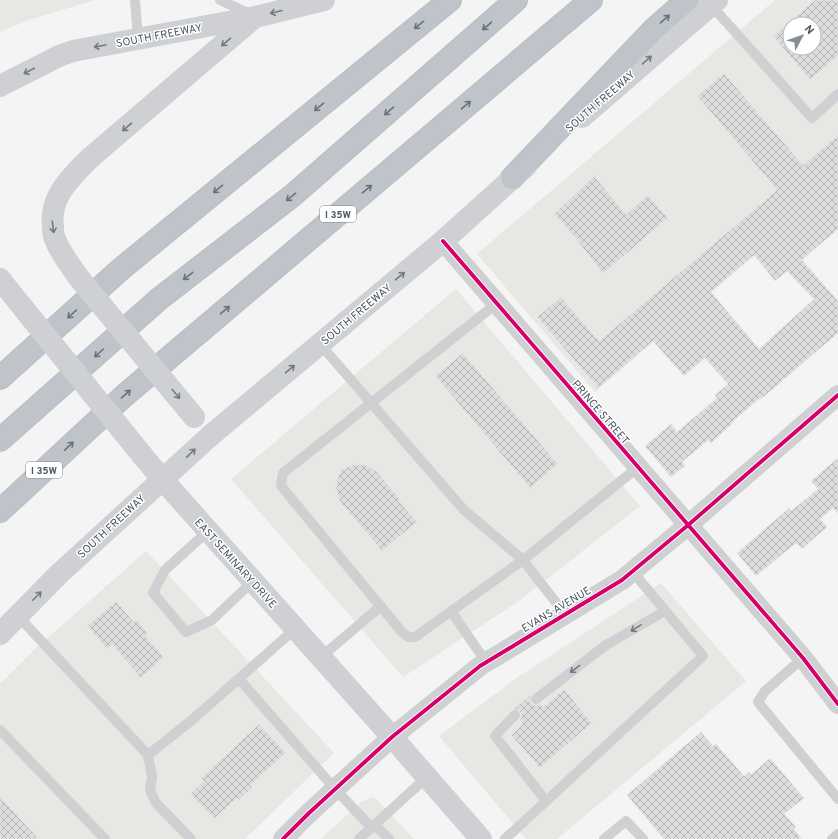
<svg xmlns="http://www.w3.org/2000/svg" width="838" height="839" viewBox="0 0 838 839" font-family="Overpass,sans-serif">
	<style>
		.commercial { fill: #e8e7e3; fill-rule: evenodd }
		.building { fill: url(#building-cross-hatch); stroke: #e5e6e7; fill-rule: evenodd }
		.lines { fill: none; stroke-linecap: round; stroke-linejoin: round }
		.highway-casing { stroke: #b9bec3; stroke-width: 24 }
		.lane { stroke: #ced0d2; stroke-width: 10 }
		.street { stroke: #ced0d2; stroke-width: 20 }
		.secondary { stroke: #ced0d4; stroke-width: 22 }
		.highway { stroke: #bec4c9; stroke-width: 22 }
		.secondary-bridge { stroke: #ced0d4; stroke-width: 22 }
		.cycleway-casing { stroke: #fff; stroke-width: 6 }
		.cycleway { stroke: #d6006c; stroke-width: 4 }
		.oneway { stroke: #727b84 }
		.oneway2 { stroke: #67727b }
		.oneway3 { stroke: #727b83 }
		.labels { text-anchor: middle; stroke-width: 3; stroke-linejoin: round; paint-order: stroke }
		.shield { fill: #fff; stroke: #808990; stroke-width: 1 }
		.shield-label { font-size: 10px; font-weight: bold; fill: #4a5661 }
		.street-label { font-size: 11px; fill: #4a5661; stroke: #fff }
	</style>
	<defs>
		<pattern id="building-cross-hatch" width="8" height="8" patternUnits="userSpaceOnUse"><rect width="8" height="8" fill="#ddddde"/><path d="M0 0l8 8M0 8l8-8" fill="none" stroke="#b5b6b7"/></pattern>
	</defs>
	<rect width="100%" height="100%" fill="#f4f4f4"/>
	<!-- commercial -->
	<g class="commercial">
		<polygon points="0,0 95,0 29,20 0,32"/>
		<path d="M 775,0 L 838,0 L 838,184 L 595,392 L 477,254 ZM 790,24 L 814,24 L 814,48 L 790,48 Z"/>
		<polygon points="456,289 640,506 519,601 403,677 231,479"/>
		<polygon points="146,551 334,753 245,839 0,839 0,684 34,650"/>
		<polygon points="661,583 746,681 557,839 526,839 439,736 518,677"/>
		<polygon points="374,797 414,839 321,839 361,802"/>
	</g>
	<!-- building -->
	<g class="building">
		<path d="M 815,0 L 838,0 L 838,56 L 810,80 L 773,36 ZM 790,24 L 814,24 L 814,48 L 790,48 Z"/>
		<path d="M 724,73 L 803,165 L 838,135 L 838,229 L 802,260 L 838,301 L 838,333 L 761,399 L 760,398 L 732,422 L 733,423 L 711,443 L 708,440 L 682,462 L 685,466 L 671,477 L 645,446 L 671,424 L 677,432 L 717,398 L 715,395 L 728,384 L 705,358 L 684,376 L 653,341 L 598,388 L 537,317 L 561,297 L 599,341 L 777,190 L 697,96 ZM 754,255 L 775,281 L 787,271 L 814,299 L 759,349 L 711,292 Z"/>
		<polygon points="594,176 626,214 648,195 668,218 603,274 576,239 554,214"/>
		<polygon points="463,353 558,464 530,488 435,376"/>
		<polygon points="838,458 838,513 833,508 820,519 827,527 802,549 796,543 756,576 737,553 789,508 791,511 818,489 811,481"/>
		<polygon points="355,464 366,465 376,471 400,499 398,500 417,522 382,551 340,502 336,489 337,480 341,470"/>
		<polygon points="116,601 134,622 136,620 148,633 145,635 164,657 141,678 112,645 107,649 87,626"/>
		<polygon points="564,689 592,723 540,768 511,735 523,724 520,720 521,716 521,713 519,710 514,709 531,694 530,699 531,703 536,705 540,704 543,707"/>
		<polygon points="259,724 286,753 251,785 253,787 239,800 237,798 214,819 190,794 204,781 201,778"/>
		<polygon points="701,732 713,746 716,744 744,776 749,772 751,775 770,758 804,798 784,814 796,827 794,829 802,839 664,839 627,795"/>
		<polygon points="0,797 39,839 0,839"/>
	</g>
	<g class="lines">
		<defs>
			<g id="highway">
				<polyline points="512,178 654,29 687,0"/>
				<polyline points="0,378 121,269 450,0"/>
				<polyline points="0,440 159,299 292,196 516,0"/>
				<polyline points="0,511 125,395 591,0"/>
			</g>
		</defs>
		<!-- highway casing -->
		<use href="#highway" class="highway-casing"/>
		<!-- lane -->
		<g class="lane">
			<polyline points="135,0 138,39"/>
			<polyline points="220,0 250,14"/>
			<polyline points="711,5 812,118 838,94"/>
			<polyline points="496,304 283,473 281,485 286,492 402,632 408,637 415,637 523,560 637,468"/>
			<polyline points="320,344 464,510 523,560 565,614"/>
			<polyline points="208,531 165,570 153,593 186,632 212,620 253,581"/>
			<polyline points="451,611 486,662"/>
			<polyline points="18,616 148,755 152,777 150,790 156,803 191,839"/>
			<polyline points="321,657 381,606"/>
			<polyline points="803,658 765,691 758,702 838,799"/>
			<polyline points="239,679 335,789 372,828"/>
			<polyline points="536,699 606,645 665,611"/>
			<polyline points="515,715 495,736 546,801"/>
			<polyline points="0,730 105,839"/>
			<polyline points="148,755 192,720 295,629"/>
			<polyline points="375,825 389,839"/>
			<polyline points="359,839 427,777"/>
			<polyline points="505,839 703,656 632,571"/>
			<polyline points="604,839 626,821 643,839"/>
			<polyline points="832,839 838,834"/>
		</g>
		<!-- street -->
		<g class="street">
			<polyline points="443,241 803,658 838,704"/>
			<polyline points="283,839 309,813 392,737 480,666 622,580 687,526 838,395"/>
		</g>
		<!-- secondary -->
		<g class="secondary">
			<polyline points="0,86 59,56 73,51 255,17 324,0"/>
			<polyline points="582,117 717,0"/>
			<path d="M 79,278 C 71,266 60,253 55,239 C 53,235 53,230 53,226 C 49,197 71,177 90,158 L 255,17"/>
			<polyline points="0,279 24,309"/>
			<polyline points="142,455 162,479 392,737 481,839"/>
			<polyline points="0,634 59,574 210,436 443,241 526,166"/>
		</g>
		<!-- highway -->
		<use href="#highway" class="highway"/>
		<!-- secondary-bridge -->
		<g class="secondary-bridge">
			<polyline points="79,278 194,417"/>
			<polyline points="24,309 142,455"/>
		</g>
		<defs>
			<g id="cycleway">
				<polyline points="443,241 803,658 838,704"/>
				<polyline points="283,839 309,813 392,737 480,666 622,580 687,526 838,395"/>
			</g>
		</defs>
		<!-- cycleway casing -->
		<use href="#cycleway" class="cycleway-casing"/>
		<!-- cycleway -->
		<use href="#cycleway" class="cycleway"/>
	</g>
	<!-- one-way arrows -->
	<defs><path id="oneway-shaft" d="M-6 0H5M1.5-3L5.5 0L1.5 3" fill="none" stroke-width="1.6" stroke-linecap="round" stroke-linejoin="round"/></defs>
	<g class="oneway">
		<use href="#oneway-shaft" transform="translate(276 12) rotate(166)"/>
		<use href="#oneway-shaft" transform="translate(226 42) rotate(139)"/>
		<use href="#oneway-shaft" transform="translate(100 46) rotate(170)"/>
		<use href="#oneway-shaft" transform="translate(647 60) rotate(-41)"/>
		<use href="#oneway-shaft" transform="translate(29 71) rotate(153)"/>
		<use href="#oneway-shaft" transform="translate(127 127) rotate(139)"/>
		<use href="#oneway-shaft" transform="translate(53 227) rotate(83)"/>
		<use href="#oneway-shaft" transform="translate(400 276) rotate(-40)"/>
		<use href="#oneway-shaft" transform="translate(290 369) rotate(-40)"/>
		<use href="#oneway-shaft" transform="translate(176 394) rotate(50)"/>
		<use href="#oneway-shaft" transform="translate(191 453) rotate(-44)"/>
		<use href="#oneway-shaft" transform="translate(37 596) rotate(-45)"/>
	</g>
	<g class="oneway2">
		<use href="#oneway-shaft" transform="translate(665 19) rotate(-41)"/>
		<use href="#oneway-shaft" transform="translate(419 25) rotate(141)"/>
		<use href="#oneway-shaft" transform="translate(487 26) rotate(139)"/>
		<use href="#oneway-shaft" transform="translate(466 105) rotate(-40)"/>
		<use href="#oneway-shaft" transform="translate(319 107) rotate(141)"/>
		<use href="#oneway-shaft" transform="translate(389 111) rotate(139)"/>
		<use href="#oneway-shaft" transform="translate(218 189) rotate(141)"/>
		<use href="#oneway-shaft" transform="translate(367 189) rotate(-40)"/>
		<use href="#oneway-shaft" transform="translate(291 197) rotate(141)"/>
		<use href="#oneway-shaft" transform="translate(188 276) rotate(142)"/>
		<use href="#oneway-shaft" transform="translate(225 310) rotate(-40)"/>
		<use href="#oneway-shaft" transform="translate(72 314) rotate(138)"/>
		<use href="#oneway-shaft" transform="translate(99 353) rotate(138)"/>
		<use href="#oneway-shaft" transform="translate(126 394) rotate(-41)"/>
		<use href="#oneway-shaft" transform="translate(69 446) rotate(-43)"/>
	</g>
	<g class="oneway3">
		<use href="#oneway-shaft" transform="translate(636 628) rotate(149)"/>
		<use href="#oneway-shaft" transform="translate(575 669) rotate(143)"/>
	</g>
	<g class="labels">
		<!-- shield labels -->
		<g class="shield">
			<rect x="320" y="206" width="36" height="16" rx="3"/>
			<rect x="26" y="462" width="36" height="16" rx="3"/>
		</g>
		<g class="shield-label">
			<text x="338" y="218">I 35W</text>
			<text x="44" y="474">I 35W</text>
		</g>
		<!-- street labels -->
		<g class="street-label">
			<text transform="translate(159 35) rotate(-11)" y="4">SOUTH FREEWAY</text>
			<text transform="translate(600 101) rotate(-41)" y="4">SOUTH FREEWAY</text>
			<text transform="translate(356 314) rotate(-40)" y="4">SOUTH FREEWAY</text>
			<text transform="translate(601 412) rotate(49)" y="4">PRINCE STREET</text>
			<text transform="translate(111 526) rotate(-43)" y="4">SOUTH FREEWAY</text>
			<text transform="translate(236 563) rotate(48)" y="4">EAST SEMINARY DRIVE</text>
			<text transform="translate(556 609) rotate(-31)" y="4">EVANS AVENUE</text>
		</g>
	</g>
	<!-- north arrow -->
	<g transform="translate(802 36) rotate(49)"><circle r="19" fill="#ffffff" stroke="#b7bbc0"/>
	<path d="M0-3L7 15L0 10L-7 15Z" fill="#868d94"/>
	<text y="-6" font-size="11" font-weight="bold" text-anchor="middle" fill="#4a5661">N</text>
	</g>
</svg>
